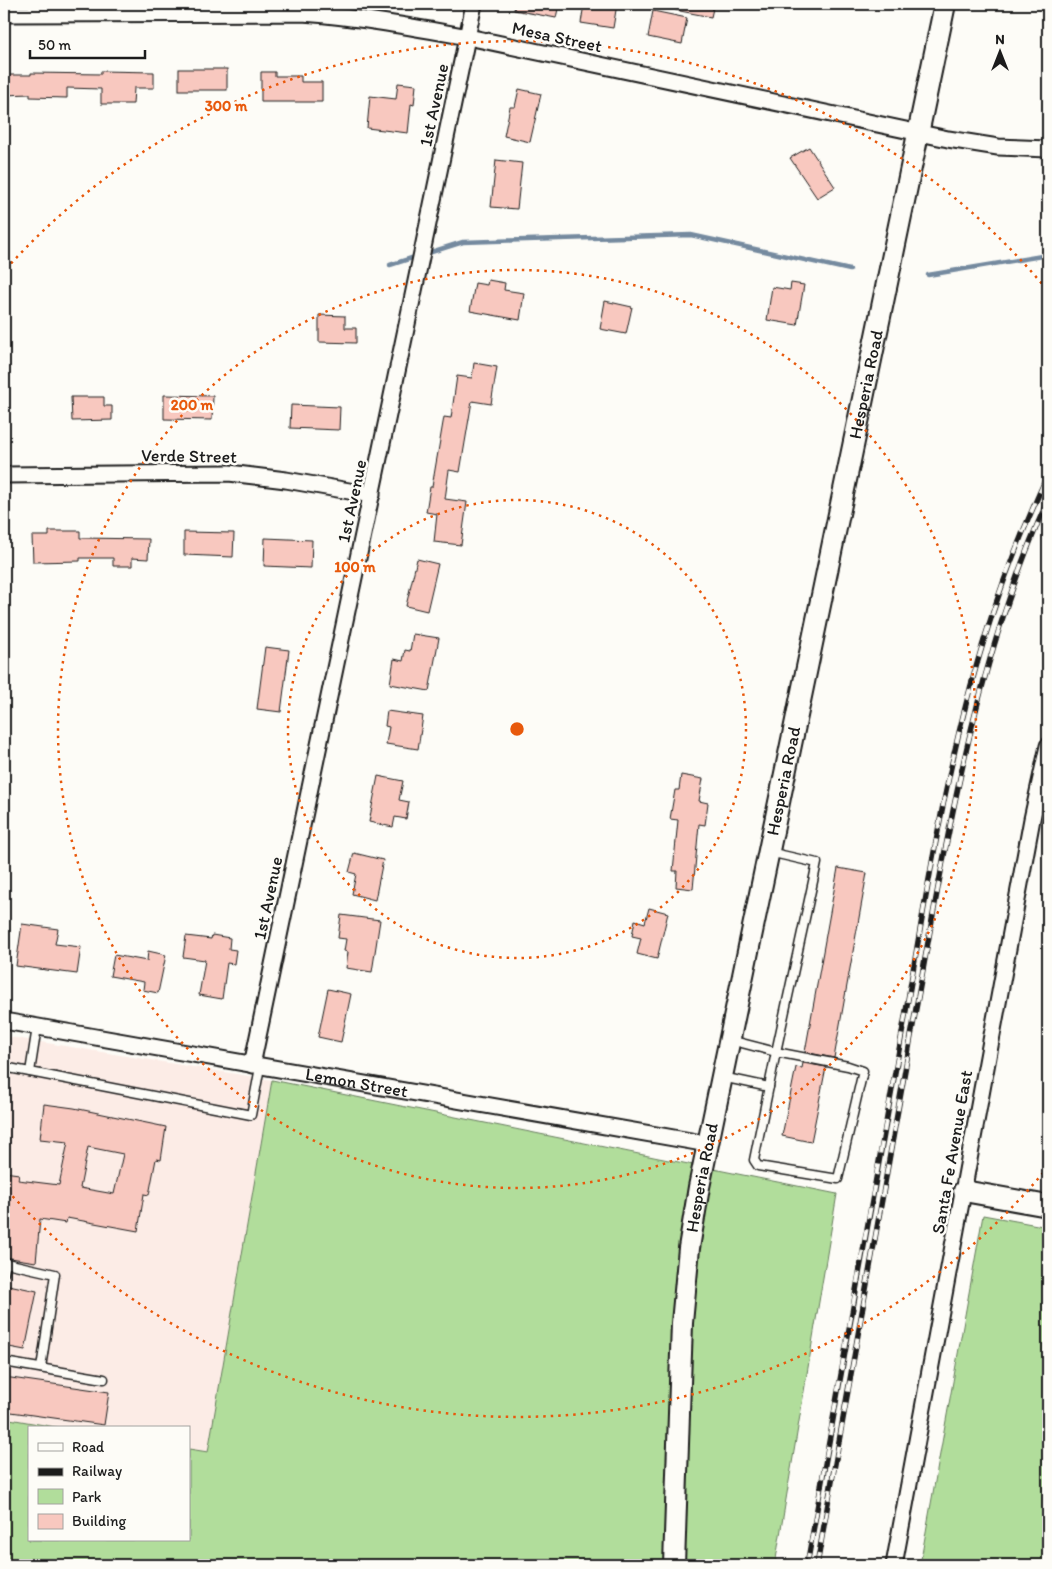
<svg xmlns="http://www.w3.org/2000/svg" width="1052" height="1569" viewBox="0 0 1052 1569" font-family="Itim,sans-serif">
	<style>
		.built { fill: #fcece6 }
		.green { fill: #b1dd9b; stroke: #667c5c }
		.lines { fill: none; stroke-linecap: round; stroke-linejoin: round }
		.stream { stroke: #748a9f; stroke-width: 4.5 }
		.building { fill: #f8c8bf; stroke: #1c1c1c; fill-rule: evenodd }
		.lane-casing { stroke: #1c1c1c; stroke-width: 11 }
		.street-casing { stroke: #1c1c1c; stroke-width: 19 }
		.secondary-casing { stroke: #1c1c1c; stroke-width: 24 }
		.lane { stroke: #fdfcf7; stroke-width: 8 }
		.street { stroke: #fdfcf7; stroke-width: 15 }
		.secondary { stroke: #fdfcf7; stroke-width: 20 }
		.rail-casing { stroke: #1c1c1c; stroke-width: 5.5 }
		.rail { stroke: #fdfcf7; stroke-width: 4; stroke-dasharray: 11; stroke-linecap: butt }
		.ring { fill: none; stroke: #e8590c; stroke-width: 2.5; stroke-dasharray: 2.5 5 }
		.labels { text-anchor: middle; stroke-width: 5; stroke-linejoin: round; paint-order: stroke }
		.street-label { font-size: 18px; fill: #1c1c1c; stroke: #fdfcf7 }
		.centre { fill: #e8590c; stroke: #fdfcf7; stroke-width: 2.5 }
		.ring-label { font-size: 15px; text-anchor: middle; font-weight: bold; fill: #e8590c; stroke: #fdfcf7; stroke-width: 5; stroke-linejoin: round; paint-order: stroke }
	</style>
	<rect width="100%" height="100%" fill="#fdfcf7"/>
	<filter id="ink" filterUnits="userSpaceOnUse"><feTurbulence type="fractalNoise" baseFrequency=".02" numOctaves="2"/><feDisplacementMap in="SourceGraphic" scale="10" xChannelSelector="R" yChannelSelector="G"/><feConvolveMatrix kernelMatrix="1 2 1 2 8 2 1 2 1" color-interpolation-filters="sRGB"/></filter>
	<g filter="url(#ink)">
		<!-- built -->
		<polygon class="built" points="4,1036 272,1080 208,1452 189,1449 189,1428 61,1428 4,1418"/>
		<!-- green -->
		<g class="green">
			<polygon points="272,1080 837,1194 775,1565 4,1565 4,1418 61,1428 29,1428 29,1540 189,1540 189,1449 208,1452"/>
			<polygon points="983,1215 1048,1227 1048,1565 920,1565"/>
		</g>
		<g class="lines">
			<!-- stream -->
			<g class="stream">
				<polyline points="425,254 463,242 691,235 850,270"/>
				<polyline points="390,265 418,256"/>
				<polyline points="928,275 1048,255"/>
			</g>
		</g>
		<!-- building -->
		<g class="building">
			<polygon points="515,4 559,4 556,18 514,10"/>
			<polygon points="584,4 617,4 613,28 581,23"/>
			<polygon points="675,4 714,4 711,17 675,10"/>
			<polygon points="653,11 687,18 682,44 648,37"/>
			<rect x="179" y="69" width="48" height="21"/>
			<polygon points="101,71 154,72 154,88 134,88 133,104 101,104 101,89 67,88 67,98 30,97 30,94 4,95 4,75 31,75 31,73 101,74"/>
			<polygon points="261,72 275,72 275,76 301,76 301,82 322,82 322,102 261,102"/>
			<polygon points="398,83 416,85 414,105 411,104 408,133 367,128 370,96 396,99"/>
			<polygon points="519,89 541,94 530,142 504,136 510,107 515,107"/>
			<polygon points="809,147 835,187 817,198 790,158"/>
			<polygon points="496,160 522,163 517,209 491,207"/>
			<polygon points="488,280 505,283 504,290 524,293 520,320 470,311 475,283 487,285"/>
			<polygon points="791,283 804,285 797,325 767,320 772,287 790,290"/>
			<polygon points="605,301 632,307 626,334 600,329"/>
			<polygon points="319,315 345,316 345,328 356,328 356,343 319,342"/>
			<polygon points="474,363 497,367 491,404 472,401 460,472 449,470 445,499 467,502 461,545 434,542 437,514 426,512 430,487 432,487 444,417 451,418 457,376 472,378"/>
			<polygon points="164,395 213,396 212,420 164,419"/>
			<polygon points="71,397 104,397 104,406 112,406 112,420 72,421"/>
			<polygon points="291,405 340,407 339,430 290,428"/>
			<polygon points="49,531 80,531 80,538 149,539 148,559 132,558 132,566 113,566 113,558 80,558 80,561 33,562 32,536 49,536"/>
			<polygon points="184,532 234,533 233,557 184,555"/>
			<polygon points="265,538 312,540 311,568 264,566"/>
			<polygon points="417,559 438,564 427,611 406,606"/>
			<polygon points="413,634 439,638 429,691 390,684 394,659 403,661 405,650 410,651"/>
			<polygon points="265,647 289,650 281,712 257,709"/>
			<polygon points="387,711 423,716 418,749 386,744 389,727 385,726"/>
			<polygon points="681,775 703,779 699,801 708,803 705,825 699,824 693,889 676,887 677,871 673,871 678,820 670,819 675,790 679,790"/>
			<polygon points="378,776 403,781 399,800 409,802 406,819 395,817 393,827 369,822"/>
			<polygon points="354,853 383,860 375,900 352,894 356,874 349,872"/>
			<polygon points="838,868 867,873 834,1058 805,1052"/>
			<polygon points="649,908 668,913 657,959 637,954 641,938 632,936 635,920 645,923"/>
			<polygon points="341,915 380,920 372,972 346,968 348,952 344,951 346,939 338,938"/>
			<polygon points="22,924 58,929 55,944 81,947 77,974 16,966"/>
			<polygon points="212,935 230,938 229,949 236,950 234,964 227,963 222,999 199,995 205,960 183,957 186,936 211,939"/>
			<polygon points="148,951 166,955 158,993 143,990 144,982 110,976 114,955 147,961"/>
			<polygon points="328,989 351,994 341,1042 318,1037"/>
			<polygon points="803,1063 826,1067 811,1142 782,1136 796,1067 802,1068"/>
			<path d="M 44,1104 L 74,1108 L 166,1127 L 161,1160 L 156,1159 L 149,1195 L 144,1194 L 138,1231 L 67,1218 L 66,1223 L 40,1219 L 36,1262 L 4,1257 L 4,1172 L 19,1174 L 18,1180 L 59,1185 L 68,1142 L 40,1139 ZM 88,1147 L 123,1154 L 114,1194 L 80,1188 Z"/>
			<polygon points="4,1284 37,1291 25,1350 4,1346"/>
			<polygon points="4,1377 109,1392 104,1425 4,1411"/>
		</g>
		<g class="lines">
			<defs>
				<g id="lane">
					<polyline points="37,1027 30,1072 251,1115 260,1067"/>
					<polyline points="730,1040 776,1052 817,863 769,852"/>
					<polygon points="776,1052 848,1066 863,1071 838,1179 758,1166 754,1160"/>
					<polyline points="4,1067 30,1072"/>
					<polyline points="722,1077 769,1087"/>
					<polyline points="4,1263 6,1263 4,1273"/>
					<polyline points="6,1263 55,1274 41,1368"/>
					<polyline points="4,1362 104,1379"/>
				</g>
				<g id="street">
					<path d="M 4,14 L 302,13 C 358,17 413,27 468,37 L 948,139 L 998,147 L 1048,149"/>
					<polyline points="4,475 229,473 286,480 372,495"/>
					<path id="s1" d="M 4,1021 L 708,1144"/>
					<polyline points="252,1065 474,4"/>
					<polyline points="894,1565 1032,819 1048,746"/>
				</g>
				<g id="secondary">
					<polyline points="964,1191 1048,1206"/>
					<path id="s2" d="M 674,1565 L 682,1323 L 689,1248 L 699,1187 L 945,4"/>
				</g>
			</defs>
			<!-- lane casing -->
			<use href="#lane" class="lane-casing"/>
			<!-- street casing -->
			<use href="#street" class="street-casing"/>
			<!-- secondary casing -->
			<use href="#secondary" class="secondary-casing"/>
			<!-- lane -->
			<use href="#lane" class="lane"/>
			<!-- street -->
			<use href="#street" class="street"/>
			<!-- secondary -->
			<use href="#secondary" class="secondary"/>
			<defs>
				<g id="rail">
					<path d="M 807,1565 C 839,1384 871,1203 904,1022 C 927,893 946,762 985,637 C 1002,581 1024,527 1048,474"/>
					<path d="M 817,1565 C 850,1381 882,1198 915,1014 C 947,839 974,663 1048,500"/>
				</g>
			</defs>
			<!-- rail casing -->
			<use href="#rail" class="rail-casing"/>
			<!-- rail -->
			<use href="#rail" class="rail"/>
		</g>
	</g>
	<!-- distance rings -->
	<g class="ring">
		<circle cx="517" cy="729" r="229"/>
		<circle cx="517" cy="729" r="459"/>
		<path d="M1048 1167A688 688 0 0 1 6 1189M6 269A688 688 0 0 1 1048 291"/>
	</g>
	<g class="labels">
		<!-- street labels -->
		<g class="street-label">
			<text transform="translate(557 37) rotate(12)" y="6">Mesa Street</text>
			<text transform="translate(434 105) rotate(-78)" y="6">1st Avenue</text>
			<text dy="6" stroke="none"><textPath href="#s2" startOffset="1199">Hesperia Road</textPath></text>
			<text transform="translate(189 456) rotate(1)" y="6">Verde Street</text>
			<text transform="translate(352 501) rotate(-78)" y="6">1st Avenue</text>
			<text dy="6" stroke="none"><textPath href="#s2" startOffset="794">Hesperia Road</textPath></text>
			<text transform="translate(268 898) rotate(-78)" y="6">1st Avenue</text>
			<text dy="6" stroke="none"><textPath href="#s1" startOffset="358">Lemon Street</textPath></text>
			<text transform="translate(952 1152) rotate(-80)" y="6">Santa Fe Avenue East</text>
			<text dy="6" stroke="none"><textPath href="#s2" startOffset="389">Hesperia Road</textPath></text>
		</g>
	</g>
	<circle cx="517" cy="729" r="8" class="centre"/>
	<g class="ring-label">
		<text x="226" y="111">300 m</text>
		<text x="192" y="410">200 m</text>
		<text x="355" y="572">100 m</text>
	</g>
	<!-- margin -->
	<rect width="1052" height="1569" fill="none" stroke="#fdfcf7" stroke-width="20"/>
	<rect x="10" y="10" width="1032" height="1549" fill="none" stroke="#1c1c1c" stroke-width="2" filter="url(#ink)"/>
	<!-- legend -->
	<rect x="28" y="1426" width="162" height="115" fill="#fdfcf7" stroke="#a3a29f"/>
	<rect x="38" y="1443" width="25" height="8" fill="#fdfcf7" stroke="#a3a29f"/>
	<text x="72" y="1452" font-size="15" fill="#1c1c1c">Road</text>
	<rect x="38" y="1468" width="25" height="8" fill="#1c1c1c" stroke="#a3a29f"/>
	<text x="72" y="1476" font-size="15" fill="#1c1c1c">Railway</text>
	<rect x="38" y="1489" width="25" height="15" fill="#b1dd9b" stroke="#a3a29f"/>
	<text x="72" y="1502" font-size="15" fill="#1c1c1c">Park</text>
	<rect x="38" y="1514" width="25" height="15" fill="#f8c8bf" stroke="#a3a29f"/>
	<text x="72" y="1526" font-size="15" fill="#1c1c1c">Building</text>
	<!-- north arrow -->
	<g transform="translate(1000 52)" stroke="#fdfcf7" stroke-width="4" paint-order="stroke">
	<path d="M0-4L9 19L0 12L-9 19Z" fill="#1c1c1c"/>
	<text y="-8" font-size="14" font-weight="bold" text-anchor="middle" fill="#1c1c1c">N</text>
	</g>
	<!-- scale -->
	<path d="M30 50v8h115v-8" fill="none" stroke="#1c1c1c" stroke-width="2.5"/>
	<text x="38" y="50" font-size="15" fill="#1c1c1c" stroke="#fdfcf7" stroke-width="4" paint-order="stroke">50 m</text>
</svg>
